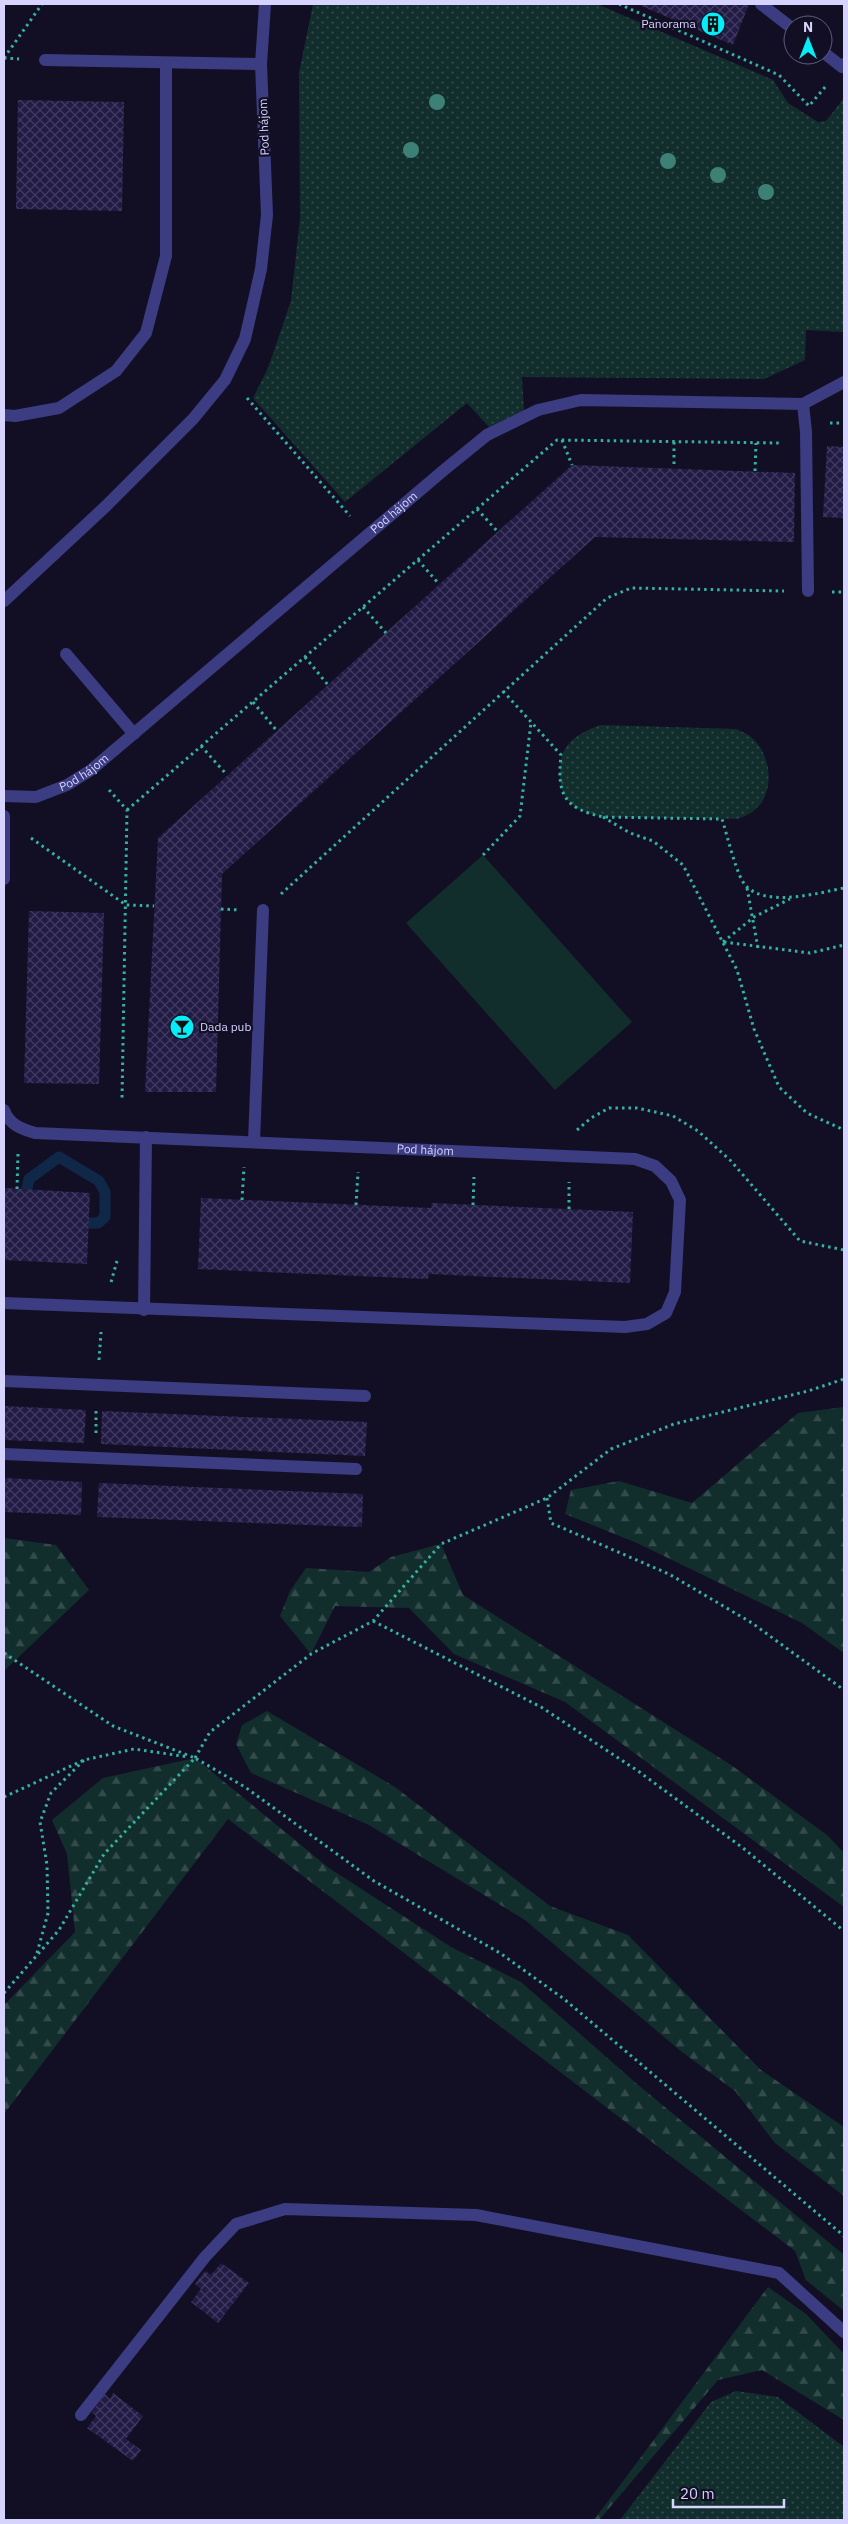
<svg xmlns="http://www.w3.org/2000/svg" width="848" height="2524" viewBox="0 0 848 2524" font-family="'IBM Plex Sans',sans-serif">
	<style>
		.grass { fill: url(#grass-dots) }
		.forest { fill: url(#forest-firs) }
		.pitch { fill: #122e2c }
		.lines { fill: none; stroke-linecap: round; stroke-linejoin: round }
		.stream { stroke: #0f2848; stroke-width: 11 }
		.building { fill: url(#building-cross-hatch) }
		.path { stroke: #32b4a5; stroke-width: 3; stroke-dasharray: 2.5 4; stroke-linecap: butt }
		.service { stroke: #3b3c82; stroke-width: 12 }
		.minor { stroke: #3b3c82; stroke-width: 12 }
		.tree { fill: #3d8075 }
		.labels { text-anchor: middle; stroke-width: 4.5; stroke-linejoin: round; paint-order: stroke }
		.poi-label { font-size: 12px; fill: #d6d3fe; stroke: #120f24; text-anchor: end }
		.street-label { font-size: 12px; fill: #d6d3fe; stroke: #120f24 }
	</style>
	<defs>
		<pattern id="grass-dots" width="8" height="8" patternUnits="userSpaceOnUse" patternTransform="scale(1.25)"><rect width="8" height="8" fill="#122e2c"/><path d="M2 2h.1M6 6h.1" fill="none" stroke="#344b4c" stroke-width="1.8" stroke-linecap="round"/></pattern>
		<pattern id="forest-firs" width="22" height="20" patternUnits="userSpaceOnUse" patternTransform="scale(1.25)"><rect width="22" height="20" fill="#122e2c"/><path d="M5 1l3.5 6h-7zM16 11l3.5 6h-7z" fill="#344b4c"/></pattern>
		<pattern id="building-cross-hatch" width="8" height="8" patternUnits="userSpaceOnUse" patternTransform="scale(1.25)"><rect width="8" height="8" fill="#221b45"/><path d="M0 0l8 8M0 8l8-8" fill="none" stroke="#413b61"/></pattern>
	</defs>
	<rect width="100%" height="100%" fill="#120f24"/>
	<!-- grass -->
	<g class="grass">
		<polygon points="313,4 597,4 773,80 788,103 818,122 826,121 844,98 844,332 806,330 805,360 764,379 522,377 524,411 489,427 467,403 345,502 253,398 268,368 291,301 300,218 299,73"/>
		<path d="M 600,725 L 736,729 C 742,732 749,734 753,739 C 772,756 776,796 752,812 C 748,815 742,817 738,819 L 603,817 C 576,811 559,802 560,772 C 560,762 561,754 567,746 C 575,735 588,730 600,725 Z"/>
		<polygon points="736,2391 778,2397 844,2447 844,2520 620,2520 711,2402"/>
	</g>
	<!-- forest -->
	<g class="forest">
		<polygon points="844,1407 844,1653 802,1623 637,1543 565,1514 571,1490 619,1481 692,1503 798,1413"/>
		<polygon points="4,1538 56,1545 89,1590 4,1671"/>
		<polygon points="441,1544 463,1595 731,1765 827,1835 844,1853 844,1907 565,1702 454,1654 409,1608 335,1606 311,1654 280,1616 290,1591 306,1568 369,1572 391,1557"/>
		<polygon points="267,1711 395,1787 550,1906 628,1935 761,2070 844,2127 844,2196 775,2143 735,2091 682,2052 525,1920 369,1825 251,1773 236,1744 242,1725"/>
		<polygon points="195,1758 329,1868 451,1947 521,1982 637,2084 844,2255 844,2311 806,2280 795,2251 228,1819 4,2114 4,2005 75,1932 67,1854 52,1820 103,1778"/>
		<polygon points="768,2287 806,2314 844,2354 844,2420 762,2370 718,2380 599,2520 594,2520"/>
	</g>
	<!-- pitch -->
	<polygon class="pitch" points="483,855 632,1022 555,1090 406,923"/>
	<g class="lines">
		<!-- stream -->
		<polyline class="stream" points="27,1189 29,1179 59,1157 99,1181 105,1192 105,1217 98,1223 89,1223"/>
	</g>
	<!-- building -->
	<g class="building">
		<polygon points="637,4 749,4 733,45"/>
		<polygon points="18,100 124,102 122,211 16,209"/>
		<polygon points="827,446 844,447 844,518 823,517"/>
		<polygon points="572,465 795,473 794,542 595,537 222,874 216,1092 145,1092 158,838"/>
		<polygon points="29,911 104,913 99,1084 24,1083"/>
		<polygon points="4,1188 90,1193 87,1264 4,1260"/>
		<polygon points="201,1198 431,1208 432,1203 633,1212 630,1283 429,1274 428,1279 198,1269"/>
		<polygon points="4,1406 86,1410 84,1443 4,1440"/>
		<polygon points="102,1411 367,1422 365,1456 101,1444"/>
		<polygon points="4,1478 82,1482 81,1515 4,1512"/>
		<polygon points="99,1483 363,1494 362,1527 97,1517"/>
		<polygon points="221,2263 249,2283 218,2323 191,2302 201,2289 195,2284 205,2271 211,2275"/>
		<polygon points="113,2393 143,2416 126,2439 141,2450 133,2461 87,2428 96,2416 92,2412 105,2394 110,2399"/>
	</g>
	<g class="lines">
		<!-- path -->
		<g class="path">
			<polyline points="619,4 779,75 809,106 826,86"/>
			<polyline points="4,58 42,4"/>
			<polyline points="4,58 19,59"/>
			<polyline points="247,398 350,516"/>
			<polyline points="830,423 844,423"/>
			<polyline points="562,440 572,465"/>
			<polyline points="674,442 674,468"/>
			<polyline points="755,471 756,443"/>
			<polyline points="477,509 498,532"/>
			<polyline points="418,560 439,584"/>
			<polyline points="832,592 844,592"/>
			<polyline points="363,607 386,633"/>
			<polyline points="305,657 328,685"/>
			<path d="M 503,691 L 561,755 C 557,794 563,808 603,817 L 722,819 C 727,834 737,879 747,887 C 769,907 818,893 844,888"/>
			<polyline points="253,702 277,731"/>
			<polyline points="201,746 227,775"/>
			<polyline points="109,790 127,810 122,1099"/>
			<polyline points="127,810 557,440 780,443"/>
			<polyline points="603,817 630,833 653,841 683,865 737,970 754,1029 779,1087 807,1113 844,1130"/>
			<polyline points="31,838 126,905 154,906"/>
			<polyline points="483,855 520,816 531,722"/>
			<polyline points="747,888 758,948"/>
			<polyline points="281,894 607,598 631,588 784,591"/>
			<polyline points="221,909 239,910"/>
			<polyline points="723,942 754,917 790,899"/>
			<polyline points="724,942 810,953 844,945"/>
			<polyline points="577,1130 591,1118 609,1108 637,1108 673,1116 698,1131 731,1161 800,1241 844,1250"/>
			<polyline points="17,1189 18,1154"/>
			<polyline points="242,1200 244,1167"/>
			<polyline points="356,1205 358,1172"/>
			<polyline points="473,1205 474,1177"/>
			<polyline points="569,1209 569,1182"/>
			<polyline points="111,1282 117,1261"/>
			<polyline points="99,1360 101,1332"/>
			<polyline points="96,1433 96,1411"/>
			<polyline points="547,1498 551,1523 669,1574 752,1623 844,1690"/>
			<polyline points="373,1621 541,1707 638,1771 743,1848 844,1931"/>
			<polyline points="4,1653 113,1726 195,1758"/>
			<polyline points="195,1758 210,1732 311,1654 373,1621 441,1544 547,1498 611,1449 674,1424 808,1391 844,1379"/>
			<polyline points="4,1797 84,1760 134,1749 189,1757"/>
			<polyline points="37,1953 48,1913 47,1865 40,1822 51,1793 84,1760"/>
			<polyline points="4,1993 59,1930 104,1854 195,1758 245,1787 374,1881 500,1953 564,1999 844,2236"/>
		</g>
		<!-- service -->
		<g class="service">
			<polyline points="66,654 134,734"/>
			<polyline points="81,2415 205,2257 236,2224 285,2209 476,2215 779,2273 844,2332"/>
		</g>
		<!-- minor -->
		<g class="minor">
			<polyline points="761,4 793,29"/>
			<polyline points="823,52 842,67 844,64"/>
			<polyline points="45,60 261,64"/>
			<polyline points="803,404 806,432 808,591"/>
			<polyline points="4,415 15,416 59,408 116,371 146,333 166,256 166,64"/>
			<polyline points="4,601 106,506 193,419 225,380 245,339 261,269 267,215 261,64 265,4"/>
			<path id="s1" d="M 4,796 L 36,797 L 67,785 L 91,770 L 444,470 L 487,435 L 538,410 L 581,400 L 803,404 L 844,382"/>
			<polyline points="4,816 4,879"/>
			<path id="s2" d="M 4,1110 C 9,1125 22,1129 35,1133 L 635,1159 L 655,1166 L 671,1181 L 680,1200 L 675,1292 L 666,1313 L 647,1324 L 625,1327 L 4,1303"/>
			<polyline points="254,1142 263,910"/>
			<polyline points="144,1310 146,1137"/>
			<polyline points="4,1381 365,1396"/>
			<polyline points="4,1454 356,1469"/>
		</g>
	</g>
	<!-- trees -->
	<g class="tree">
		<circle cx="437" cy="102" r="8"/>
		<circle cx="411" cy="150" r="8"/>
		<circle cx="668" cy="161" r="8"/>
		<circle cx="718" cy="175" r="8"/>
		<circle cx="766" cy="192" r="8"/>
	</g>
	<!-- icons -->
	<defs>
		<symbol id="building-disc" viewBox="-11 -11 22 22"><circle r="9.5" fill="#05edf8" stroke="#120f24"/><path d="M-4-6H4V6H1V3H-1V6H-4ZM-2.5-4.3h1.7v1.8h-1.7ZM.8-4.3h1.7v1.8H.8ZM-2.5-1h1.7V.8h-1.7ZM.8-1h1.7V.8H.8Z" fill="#111"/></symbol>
		<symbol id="bar-disc" viewBox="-11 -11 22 22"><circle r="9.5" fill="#05edf8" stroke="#120f24"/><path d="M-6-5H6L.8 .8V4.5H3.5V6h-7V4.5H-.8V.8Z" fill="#111"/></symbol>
	</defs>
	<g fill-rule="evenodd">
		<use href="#building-disc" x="699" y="10" width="28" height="28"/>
		<use href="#bar-disc" x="168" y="1013" width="28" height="28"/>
	</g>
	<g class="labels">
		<!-- poi labels -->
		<g class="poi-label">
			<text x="696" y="28">Panorama</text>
			<text x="200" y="1031" text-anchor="start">Dada pub</text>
		</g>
		<!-- street labels -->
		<g class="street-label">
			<text transform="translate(264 127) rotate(-92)" y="4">Pod hájom</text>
			<text dy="4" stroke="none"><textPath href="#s1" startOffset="491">Pod hájom</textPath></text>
			<text dy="4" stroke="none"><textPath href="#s1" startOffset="86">Pod hájom</textPath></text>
			<text dy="4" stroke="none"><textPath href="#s2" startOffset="431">Pod hájom</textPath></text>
		</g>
	</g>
	<!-- border -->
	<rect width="848" height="2524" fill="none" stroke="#d6d3fe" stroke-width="10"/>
	<!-- north arrow -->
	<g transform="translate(808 40)"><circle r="24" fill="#120f24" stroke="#605d7b"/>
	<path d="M0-4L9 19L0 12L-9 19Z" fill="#05edf8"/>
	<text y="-8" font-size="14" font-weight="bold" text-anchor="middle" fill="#d6d3fe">N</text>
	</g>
	<!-- scale -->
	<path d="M673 2499v8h111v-8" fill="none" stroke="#d6d3fe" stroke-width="2.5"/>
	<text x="680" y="2499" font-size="15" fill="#d6d3fe" stroke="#120f24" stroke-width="4" paint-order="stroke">20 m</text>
</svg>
